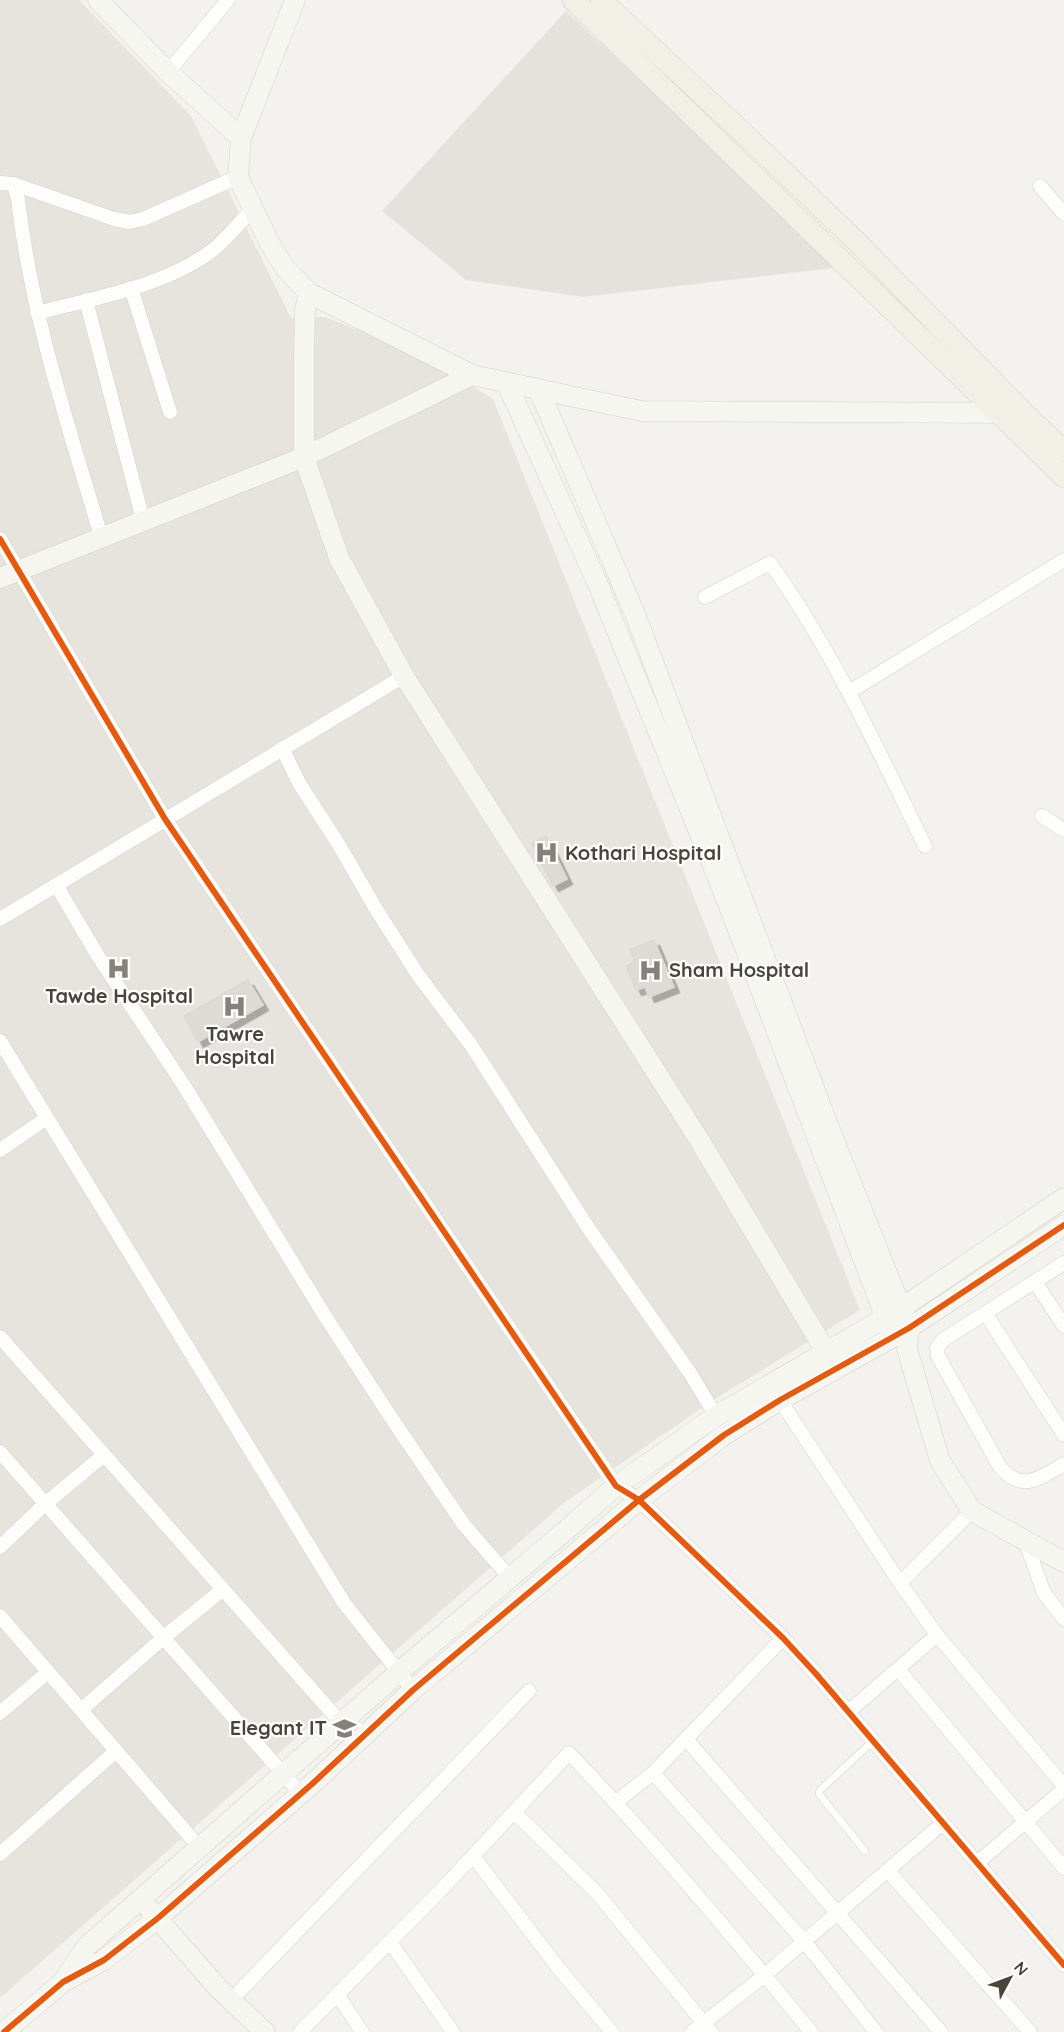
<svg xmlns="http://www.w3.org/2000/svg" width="1064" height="2032" viewBox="0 0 1064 2032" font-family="Quicksand,sans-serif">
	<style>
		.residential { fill: #e7e4dd }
		.industrial { fill: #e5e2de }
		.building { fill: #dddbd6; stroke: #dbd9d4; stroke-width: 1.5; filter: url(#shadow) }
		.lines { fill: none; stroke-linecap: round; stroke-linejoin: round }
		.lane-casing { stroke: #d1d0cc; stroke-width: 8 }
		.street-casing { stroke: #d1d0cc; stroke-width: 15 }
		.secondary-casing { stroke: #d2cfc5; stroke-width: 21 }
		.primary-casing { stroke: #d4cfbd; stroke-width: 22 }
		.lane { stroke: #fdfdfc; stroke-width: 7 }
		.street { stroke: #fdfdfc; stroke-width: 14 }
		.secondary { stroke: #f6f6f1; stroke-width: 20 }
		.primary { stroke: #f1efe6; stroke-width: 21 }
		.cycleway-casing { stroke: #fff; stroke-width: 10 }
		.cycleway { stroke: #e8590c; stroke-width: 6 }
		.labels { text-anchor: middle; stroke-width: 4.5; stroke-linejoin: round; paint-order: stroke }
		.poi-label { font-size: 20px; font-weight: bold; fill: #49453a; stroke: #fff; text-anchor: start }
	</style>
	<defs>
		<filter id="shadow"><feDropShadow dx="5.5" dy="5.5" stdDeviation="0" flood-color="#0004"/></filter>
	</defs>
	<rect width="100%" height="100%" fill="#f3f2ee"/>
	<!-- residential -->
	<polygon class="residential" points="0,0 79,0 191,116 291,318 325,317 430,358 493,399 860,1310 715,1399 565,1502 0,1998"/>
	<!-- industrial -->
	<polygon class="industrial" points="566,11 664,103 834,268 583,297 466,280 382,211"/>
	<!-- building -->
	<g class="building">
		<polygon points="546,836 567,879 553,886 532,843"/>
		<polygon points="654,940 674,987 649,997 645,987 636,990 626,966 635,962 630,950"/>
		<polygon points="248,980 263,1005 198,1042 184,1016"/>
	</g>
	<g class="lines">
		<defs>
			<polyline id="lane" points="865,1851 819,1794 820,1790 873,1741"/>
			<g id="street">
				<polyline points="168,72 228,0"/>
				<polyline points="0,183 14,184 114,219 130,222 143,219 238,177"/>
				<path d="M 14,184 L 18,199 C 31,314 68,425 101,536"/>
				<polyline points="1040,186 1064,214"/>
				<polyline points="131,288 170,412"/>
				<polyline points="86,300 143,520"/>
				<path d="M 37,313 C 94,298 167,286 214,249 C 228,237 240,222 253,209"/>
				<polyline points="0,539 165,819 616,1486 639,1500 783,1638 817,1675 1064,1965"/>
				<path d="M 705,597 L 770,563 C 833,651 878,750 925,846"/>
				<polyline points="849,692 1064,560"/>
				<polyline points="282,748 299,783 339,845 376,909 418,975 471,1045 589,1229 690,1373 716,1416"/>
				<polyline points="1042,816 1064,830"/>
				<polyline points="56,885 98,956 183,1084 325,1316 394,1422 464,1525 510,1578"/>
				<polyline points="0,919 404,676"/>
				<polyline points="0,1041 344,1603 413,1690"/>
				<polyline points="0,1150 47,1118"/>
				<path d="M 1064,1263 L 943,1340 L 937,1348 L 938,1356 L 1000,1467 C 1022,1493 1040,1478 1064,1464"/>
				<polyline points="1035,1282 1064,1326"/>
				<polyline points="985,1313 1064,1435"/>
				<polyline points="0,1337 342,1724"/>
				<polyline points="780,1400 900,1583 937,1635 1064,1786"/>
				<polyline points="0,1452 301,1794"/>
				<polyline points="1025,1540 1044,1593 1064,1619"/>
				<polyline points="0,1547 45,1504 104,1455"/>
				<polyline points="900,1583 972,1511"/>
				<polyline points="0,1616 199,1847"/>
				<polyline points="898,1669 1064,1868"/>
				<polyline points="81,1710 163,1638 222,1590"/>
				<polyline points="848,1712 937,1635"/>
				<polyline points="0,1713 48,1672"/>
				<polyline points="686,1739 941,2032"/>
				<polyline points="653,1773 804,1941 876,2032"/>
				<polyline points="616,1802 653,1773 783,1638"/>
				<polyline points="514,1812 597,1893 711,2032"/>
				<polyline points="0,1854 116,1751"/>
				<polyline points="473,1856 560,1970 612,2032"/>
				<polyline points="977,1863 1064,1789"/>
				<polyline points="889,1872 1030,2032"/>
				<polyline points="390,1942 453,2032"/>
				<polyline points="338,1995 362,2032"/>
				<polyline points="231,2000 529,1691"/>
				<path d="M 300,2032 L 442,1889 L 569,1753 C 654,1842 734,1937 811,2032"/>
				<polyline points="692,2032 765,1975 943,1823"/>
			</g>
			<g id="secondary">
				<polyline points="98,0 168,72 241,138"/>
				<polyline points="295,0 241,138 238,177 270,244 285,268 309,293 472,375 641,411 1009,413"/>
				<polyline points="309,293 305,309 304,361 304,457 339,558 404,676 700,1141 832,1362"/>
				<polyline points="507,384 597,582 724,893 890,1329"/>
				<polyline points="539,390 635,614 826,1120 909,1328 907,1349 940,1461 972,1511 1064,1562"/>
				<polyline points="0,578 304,457 472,375"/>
				<polyline points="150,1910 219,1989 265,2032"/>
				<polyline points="64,1980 86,1947 398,1673 565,1531 616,1486 716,1416 900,1309 1064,1198"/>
				<polyline points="4,2032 63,1982 104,1960 158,1918 312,1784 413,1690 639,1500 724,1435 780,1400 909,1328 1064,1225"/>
			</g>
			<g id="primary">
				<polyline points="573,0 1064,477"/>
				<polyline points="601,0 736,126 857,242 1024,413 1064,451"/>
			</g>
		</defs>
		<!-- lane casing -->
		<use href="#lane" class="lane-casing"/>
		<!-- street casing -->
		<use href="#street" class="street-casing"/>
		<!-- secondary casing -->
		<use href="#secondary" class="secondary-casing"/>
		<!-- primary casing -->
		<use href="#primary" class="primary-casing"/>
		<!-- lane -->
		<use href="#lane" class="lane"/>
		<!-- street -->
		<use href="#street" class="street"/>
		<!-- secondary -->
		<use href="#secondary" class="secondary"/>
		<!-- primary -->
		<use href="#primary" class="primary"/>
		<defs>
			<g id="cycleway">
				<polyline points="0,539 165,819 616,1486 639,1500 783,1638 817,1675 1064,1965"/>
				<polyline points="4,2032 63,1982 104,1960 158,1918 312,1784 413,1690 639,1500 724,1435 780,1400 909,1328 1064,1225"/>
			</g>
		</defs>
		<!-- cycleway casing -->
		<use href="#cycleway" class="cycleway-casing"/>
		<!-- cycleway -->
		<use href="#cycleway" class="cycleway"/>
	</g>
	<!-- icons -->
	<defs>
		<symbol id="hospital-bare" viewBox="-9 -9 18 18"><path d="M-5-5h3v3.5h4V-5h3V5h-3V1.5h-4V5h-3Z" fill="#848279" stroke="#fff" stroke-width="2.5" paint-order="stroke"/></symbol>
		<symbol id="school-bare" viewBox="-9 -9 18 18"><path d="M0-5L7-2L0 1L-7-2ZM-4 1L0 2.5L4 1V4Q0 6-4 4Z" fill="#848279" stroke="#fff" stroke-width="2.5" paint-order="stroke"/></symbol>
	</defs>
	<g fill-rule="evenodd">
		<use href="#hospital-bare" x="530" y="836" width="33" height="33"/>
		<use href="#hospital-bare" x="102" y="952" width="33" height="33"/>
		<use href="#hospital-bare" x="634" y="954" width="33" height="33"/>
		<use href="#hospital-bare" x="218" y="990" width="33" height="33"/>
		<use href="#school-bare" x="328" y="1712" width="33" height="33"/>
	</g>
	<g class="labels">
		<!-- poi labels -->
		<g class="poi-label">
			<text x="565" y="860">Kothari Hospital</text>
			<text x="669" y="977">Sham Hospital</text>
			<text x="119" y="1003" text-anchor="middle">Tawde Hospital</text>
			<text x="235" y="1041" text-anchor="middle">Tawre<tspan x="235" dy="23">Hospital</tspan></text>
			<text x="327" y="1735" text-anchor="end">Elegant IT</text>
		</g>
	</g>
	<!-- north arrow -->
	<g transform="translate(1010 1978) rotate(49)" stroke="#ffffff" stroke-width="4.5" paint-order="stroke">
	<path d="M0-4.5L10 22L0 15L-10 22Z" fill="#49453a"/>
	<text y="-9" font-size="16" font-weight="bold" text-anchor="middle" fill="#49453a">N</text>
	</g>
</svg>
